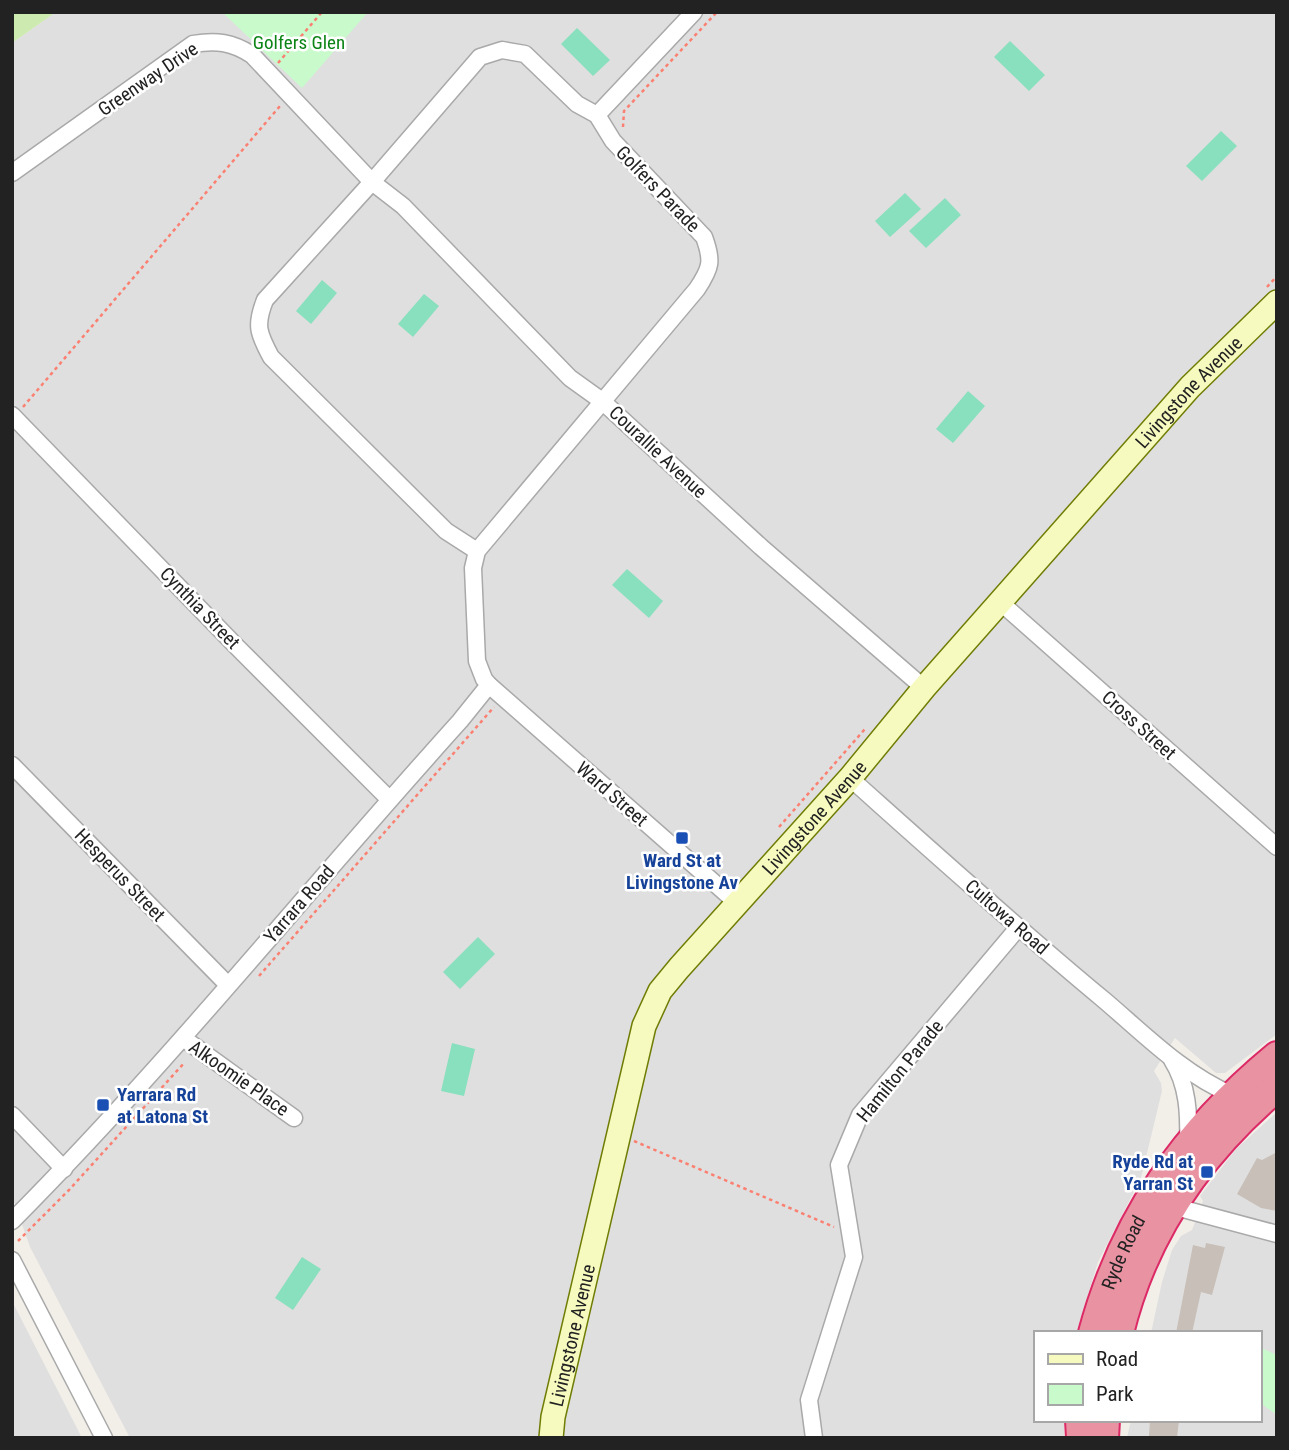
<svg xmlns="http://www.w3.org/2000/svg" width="1289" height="1450" viewBox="0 0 1289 1450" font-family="'Roboto Condensed',sans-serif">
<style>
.residential{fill:#e0dfdf}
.grass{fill:#cdebb0}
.park{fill:#c8facc}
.pitch{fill:#88e0be}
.building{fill:#c7bfb8}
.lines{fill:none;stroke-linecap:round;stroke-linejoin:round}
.street-casing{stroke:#a9a9a9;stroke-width:19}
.secondary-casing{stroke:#707d05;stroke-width:26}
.highway-casing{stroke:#dc2a67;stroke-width:32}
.path{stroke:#fa8072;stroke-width:2.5;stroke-dasharray:3.5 3.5;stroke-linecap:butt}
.street{stroke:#fff;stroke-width:16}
.secondary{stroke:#f7fabf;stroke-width:23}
.highway{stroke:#e892a2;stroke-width:28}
.transit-dot{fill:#1a4fb4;stroke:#fff;stroke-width:2.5}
.labels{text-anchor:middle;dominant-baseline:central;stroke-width:5;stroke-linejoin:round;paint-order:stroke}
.park-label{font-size:19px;fill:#0c8416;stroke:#fff}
.street-label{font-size:19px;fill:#222;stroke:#fff}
.transit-label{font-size:19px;font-weight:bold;fill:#164399;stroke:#fff}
</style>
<rect width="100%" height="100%" fill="#f2efe9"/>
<g class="residential">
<path d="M56 12H1277V1034L1225 1073H1216L1175 1038 1154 1071 1161 1083 1162 1091 1141 1178 1098 1262 1076 1333H1035V1420H1064V1438H130L30 1247 12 1196V43Z"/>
<path d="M1277 1112V1438H1127L1131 1420H1259V1333H1151L1162 1282 1172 1250 1181 1236 1192 1230 1203 1201 1200 1196 1236 1149Z"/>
<path d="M12 1301 82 1438H12Z"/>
</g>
<path class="grass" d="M12 12H56L12 43Z"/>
<g class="park">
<path d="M222 12H368L302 88Z"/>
<path d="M1259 1347 1277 1355V1415L1259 1402Z"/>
</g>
<g class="pitch">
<path d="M577 28 610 60 593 76 561 44Z"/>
<path d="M1010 41 1045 75 1029 91 994 57Z"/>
<path d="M1221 131 1237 146 1202 181 1186 166Z"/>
<path d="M905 193 921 209 890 237 875 221Z"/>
<path d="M945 198 961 215 926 248 909 231Z"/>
<path d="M322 280 337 293 311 324 296 311Z"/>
<path d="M424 294 439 306 413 337 398 324Z"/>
<path d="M968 391 985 406 953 443 936 429Z"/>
<path d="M627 569 663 601 649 618 612 585Z"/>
<path d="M478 937 495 954 460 989 443 972Z"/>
<path d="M452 1043 475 1049 464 1096 441 1091Z"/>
<path d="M302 1257 321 1269 293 1310 275 1298Z"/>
</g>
<g class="building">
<path d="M1277 1152V1211L1261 1208 1237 1194 1257 1158 1262 1160Z"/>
<path d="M1206 1243 1225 1247 1212 1295 1201 1292 1192 1333H1176L1193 1245 1205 1248Z"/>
<path d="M1150 1420H1179L1177 1438 1149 1436Z"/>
</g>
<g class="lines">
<g class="street-casing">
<g id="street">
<path d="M597 115 694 12"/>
<path d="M12 173 193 44C216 40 232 42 252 55L372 182 403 206 570 378 602 401 761 547 924 688"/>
<path d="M12 415 237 647 389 799"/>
<path d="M477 551 446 531 271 357C258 333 255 325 265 300L372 182 480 57 502 50 525 54 577 104 597 115 613 141 704 237C713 261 711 268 697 289L477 551 473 568 477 661 484 679 489 685 736 902"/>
<path d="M1000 602 1277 847"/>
<path d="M12 765 228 985"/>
<path d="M850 778C934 853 1017 928 1104 1000 1144 1034 1183 1074 1232 1095"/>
<path d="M183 1038 294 1118"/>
<path d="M1172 1060C1188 1085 1189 1114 1188 1142"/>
<path d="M12 1115 64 1169"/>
<path d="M1172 1206 1277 1234"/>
<path d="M12 1221C170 1062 310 887 460 721L489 685"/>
<path d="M12 1260 104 1438"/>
<path d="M814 1438 809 1400 854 1257 839 1165 860 1115 1018 928"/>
</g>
</g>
<g class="secondary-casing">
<g id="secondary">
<path id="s1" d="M551 1438 553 1417 644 1026 660 991 679 968 850 778 924 688 1190 387 1277 302"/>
</g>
</g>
<g class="highway-casing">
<g id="highway">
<path id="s2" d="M1093 1333C1124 1218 1186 1131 1277 1056"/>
<path d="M1119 1333C1143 1234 1200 1152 1277 1087"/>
<path d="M1080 1420 1081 1438"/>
<path d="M1104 1438 1105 1420"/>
</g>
</g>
<g class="path">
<path d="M278 63 322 12"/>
<path d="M623 127 624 111 717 12"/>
<path d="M1267 287 1277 276"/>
<path d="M23 407 280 106"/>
<path d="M779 827 865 729"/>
<path d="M259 976 494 707"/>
<path d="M634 1141 834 1227"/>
<path d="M18 1241 69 1190 185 1062"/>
</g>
<use href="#street" class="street"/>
<use href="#secondary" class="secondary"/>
<use href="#highway" class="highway"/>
</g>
<g class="transit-dot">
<rect x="675" y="831" width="14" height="14" rx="3.5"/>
<rect x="96" y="1098" width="14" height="14" rx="3.5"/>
<rect x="1200" y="1165" width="14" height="14" rx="3.5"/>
</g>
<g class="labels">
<g class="park-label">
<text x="299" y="42">Golfers Glen</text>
</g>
<g class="street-label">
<text transform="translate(148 79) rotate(-34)">Greenway Drive</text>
<text transform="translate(658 189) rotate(46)">Golfers Parade</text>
<text stroke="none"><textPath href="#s1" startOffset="1260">Livingstone Avenue</textPath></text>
<text transform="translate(658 452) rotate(43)">Courallie Avenue</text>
<text transform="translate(200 608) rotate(46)">Cynthia Street</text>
<text transform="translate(1139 725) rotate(42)">Cross Street</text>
<text transform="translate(612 794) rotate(41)">Ward Street</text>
<text stroke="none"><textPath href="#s1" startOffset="693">Livingstone Avenue</textPath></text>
<text transform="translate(120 875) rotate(46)">Hesperus Street</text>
<text transform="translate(299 904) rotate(-49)">Yarrara Road</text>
<text transform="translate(1007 917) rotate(41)">Cultowa Road</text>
<text transform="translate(900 1071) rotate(-51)">Hamilton Parade</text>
<text transform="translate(239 1078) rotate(35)">Alkoomie Place</text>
<text stroke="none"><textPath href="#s2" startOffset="86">Ryde Road</textPath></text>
<text stroke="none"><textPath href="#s1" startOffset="105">Livingstone Avenue</textPath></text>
</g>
<g class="transit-label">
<text x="682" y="860">Ward St at<tspan x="682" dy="22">Livingstone Av</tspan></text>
<text x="117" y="1094" text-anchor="start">Yarrara Rd<tspan x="117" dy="22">at Latona St</tspan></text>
<text x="1193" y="1161" text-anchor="end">Ryde Rd at<tspan x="1193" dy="22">Yarran St</tspan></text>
</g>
</g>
<rect width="1289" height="1450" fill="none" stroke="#222222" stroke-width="28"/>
<rect x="1034" y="1331" width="228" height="91" fill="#ffffff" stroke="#a7a7a7" stroke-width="2"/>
<rect x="1048" y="1354" width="35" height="10" fill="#f7fabf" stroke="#a7a7a7" stroke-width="2"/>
<text x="1096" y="1366" font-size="21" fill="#222222">Road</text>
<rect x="1048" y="1384" width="35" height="21" fill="#c8facc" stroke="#a7a7a7" stroke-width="2"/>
<text x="1096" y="1401" font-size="21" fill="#222222">Park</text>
</svg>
